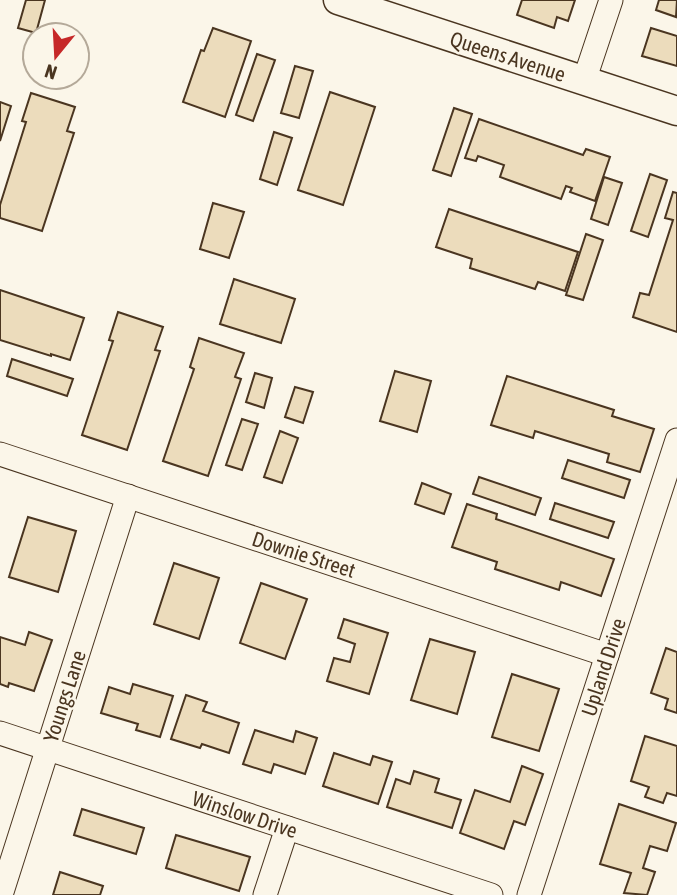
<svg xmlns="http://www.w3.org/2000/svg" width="677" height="895" viewBox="0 0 677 895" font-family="'Asap Condensed',sans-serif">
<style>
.building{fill:#ecdcbc;stroke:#4a3520;stroke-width:2}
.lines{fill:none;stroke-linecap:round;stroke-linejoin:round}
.minor-casing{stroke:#4a3520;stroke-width:25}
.major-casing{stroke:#4a3520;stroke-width:31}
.minor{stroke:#fbf6e9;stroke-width:23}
.major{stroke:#fbf6e9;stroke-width:28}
.labels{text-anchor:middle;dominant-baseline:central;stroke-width:5;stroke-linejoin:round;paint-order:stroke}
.street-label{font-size:21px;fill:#4a3520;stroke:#fbf6e9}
</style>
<rect width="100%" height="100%" fill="#fbf6e9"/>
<g class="building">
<path d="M26 0H45L36 33 18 28Z"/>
<path d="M522 0H575L568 21 557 17 554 28 517 15Z"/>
<path d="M659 0H677L676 17 656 10Z"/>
<path d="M213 28 251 41 225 117 183 102 201 50 204 51Z"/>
<path d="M651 28 677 36V66L642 56Z"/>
<path d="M257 54 275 60 253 121 236 115Z"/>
<path d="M295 66 313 71 299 118 281 113Z"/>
<path d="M330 92 375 107 343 205 298 190Z"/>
<path d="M31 93 75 107 67 131 74 133 42 231 0 218V205L26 122 22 121Z"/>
<path d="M0 102 11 106 0 141Z"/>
<path d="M454 108 472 114 451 176 433 170Z"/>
<path d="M479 119 583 155 586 149 610 157 595 201 570 192 572 188 566 186 561 199 500 177 504 165 478 156 476 161 465 158Z"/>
<path d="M274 132 292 138 277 185 260 179Z"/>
<path d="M650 174 667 180 648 237 631 231Z"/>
<path d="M604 177 622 183 608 225 591 219Z"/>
<path d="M673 192 677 193V332L633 317 640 293 649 295 673 220 665 218Z"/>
<path d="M213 203 244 212 229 258 200 249Z"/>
<path d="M449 209 578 252 565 291 538 282 535 289 470 268 472 259 436 247Z"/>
<path d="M586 234 603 240 583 300 566 295Z"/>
<path d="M234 279 295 299 281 343 220 324Z"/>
<path d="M0 290 84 318 70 360 51 354V356L0 340Z"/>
<path d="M118 312 163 327 155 350 160 351 127 450 82 435 113 341 109 340Z"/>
<path d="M199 338 244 353 235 377 241 379 208 476 163 461 194 369 190 367Z"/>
<path d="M12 359 73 379 67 396 7 376Z"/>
<path d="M395 371 431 381 417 432 380 421Z"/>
<path d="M255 373 272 378 264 408 246 402Z"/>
<path d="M507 376 614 410 612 416 654 429 640 472 607 462 609 454 535 431 533 438 491 425Z"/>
<path d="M295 387 313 392 303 423 285 417Z"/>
<path d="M242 419 258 424 242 470 226 465Z"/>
<path d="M280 431 298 438 282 483 264 477Z"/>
<path d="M568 460 630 480 624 498 562 478Z"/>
<path d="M479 477 541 498 535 515 473 494Z"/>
<path d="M422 483 451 494 444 514 415 504Z"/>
<path d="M555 503 614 522 608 538 550 519Z"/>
<path d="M467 504 497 514 496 519 614 559 601 596 561 582 559 590 495 569 497 562 452 547Z"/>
<path d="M28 517 76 531 58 592 9 577Z"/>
<path d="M174 563 219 578 199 639 154 624Z"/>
<path d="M261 583 307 599 285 659 240 643Z"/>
<path d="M344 619 388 633 369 694 327 681 334 658 350 662 355 644 338 638Z"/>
<path d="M29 632 52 640 34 691 9 683 8 687 0 684V637L25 645Z"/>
<path d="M430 639 475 652 457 714 411 700Z"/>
<path d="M666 648 677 652V713L665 709 668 699 651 693Z"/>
<path d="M512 674 559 689 539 751 492 737Z"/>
<path d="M133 684 173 696 160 737 136 730 138 724 101 713 109 687 130 694Z"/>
<path d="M186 695 207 702 203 711 239 723 229 753 202 744 200 748 171 739Z"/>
<path d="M255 730 293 742 296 731 317 738 305 774 274 764 271 773 243 764Z"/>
<path d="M645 736 677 746V796L667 793 663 803 645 797 649 787 631 781Z"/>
<path d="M334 753 370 765 373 756 392 762 378 804 323 786Z"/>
<path d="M522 766 543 774 525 825 514 821 504 849 460 833 475 790 510 802Z"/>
<path d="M414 771 439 779 435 792 461 800 452 828 387 807 396 779 410 784Z"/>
<path d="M619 804 676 823 667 851 650 846 643 868 655 872 647 895 624 893 631 873 600 864Z"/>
<path d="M82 809 144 828 136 854 74 835Z"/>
<path d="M176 835 250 857 239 891 166 868Z"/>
<path d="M60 872 103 886 100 895H53Z"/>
</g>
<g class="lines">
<g class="minor-casing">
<g id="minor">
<path d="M584 81 611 0"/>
<path d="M0 454 607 655"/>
<path d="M0 733 491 895"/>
<path d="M1 895 128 496"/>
<path d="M265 895 287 828"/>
<path d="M529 895 677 440"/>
</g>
</g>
<g class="major-casing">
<path id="major" d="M338 0 677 111"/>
</g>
<use href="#minor" class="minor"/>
<use href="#major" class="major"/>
</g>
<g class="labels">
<g class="street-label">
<text transform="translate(508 56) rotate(18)">Queens Avenue</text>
<text transform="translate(304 554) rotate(18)">Downie Street</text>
<text transform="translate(603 667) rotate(-72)">Upland Drive</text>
<text transform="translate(64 696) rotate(-72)">Youngs Lane</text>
<text transform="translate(245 814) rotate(18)">Winslow Drive</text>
</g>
</g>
<g transform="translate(56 56) rotate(198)"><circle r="33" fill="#fbf6e9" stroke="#b4a999" stroke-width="2"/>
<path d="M0-5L12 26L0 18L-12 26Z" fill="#c62828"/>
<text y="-10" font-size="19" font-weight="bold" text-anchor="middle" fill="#4a3520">N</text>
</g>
</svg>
